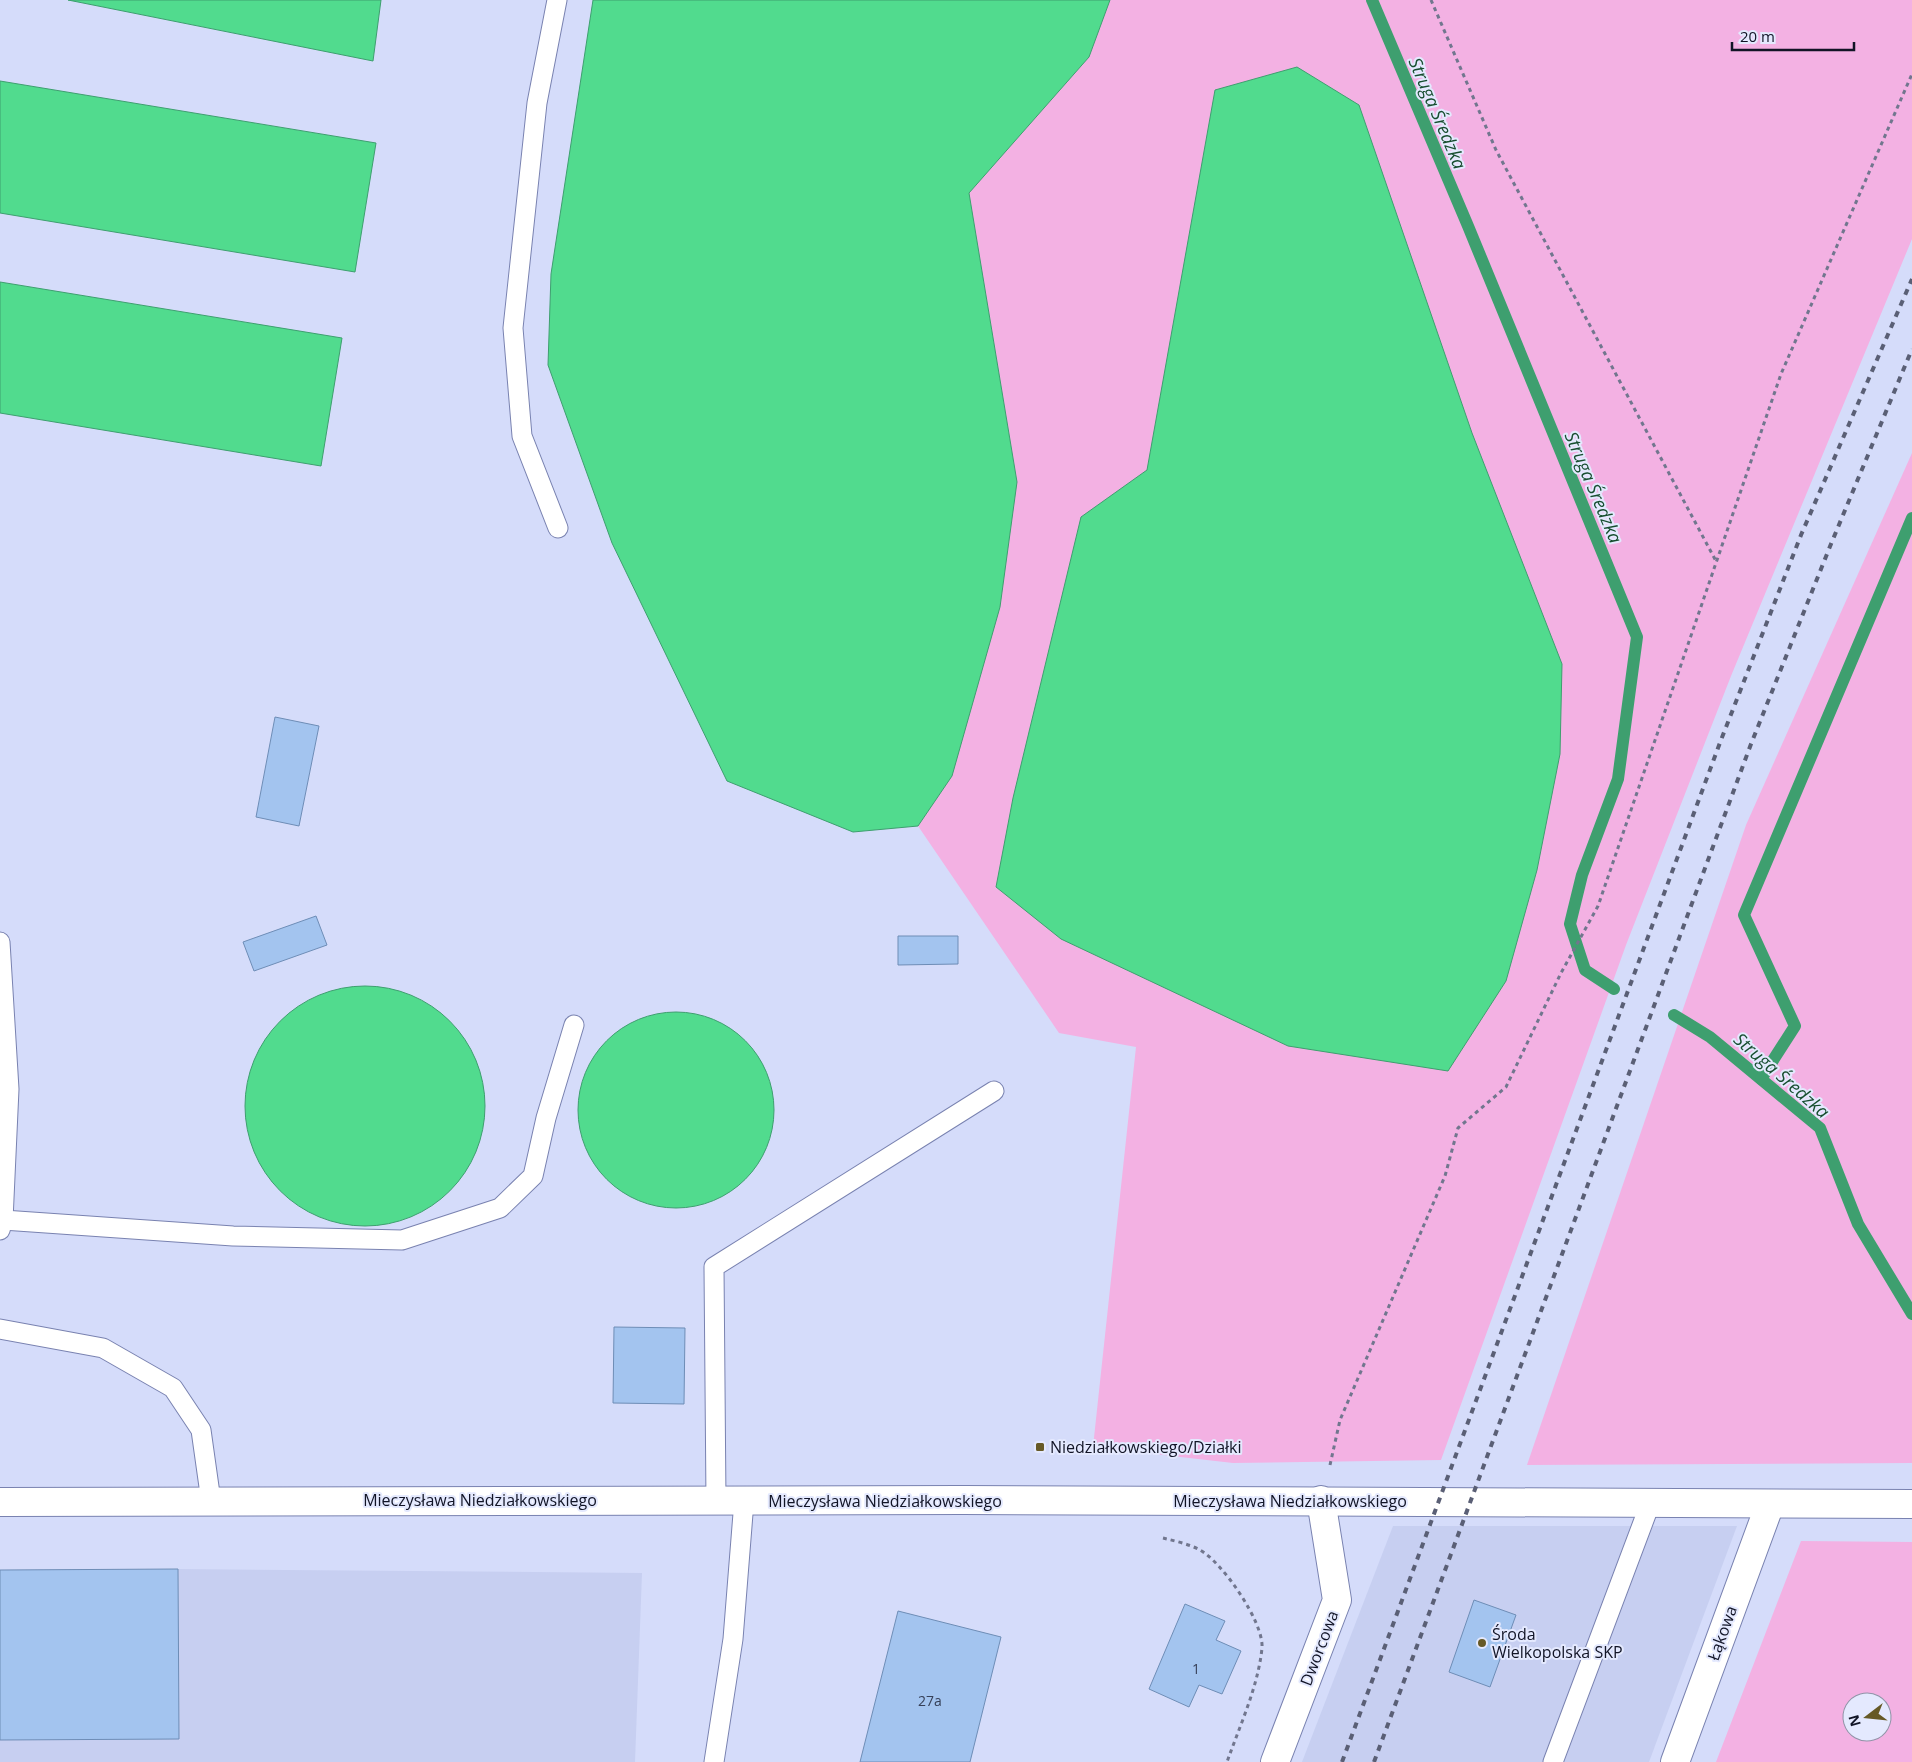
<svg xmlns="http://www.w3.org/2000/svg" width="1912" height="1762" viewBox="0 0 1912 1762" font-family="'Open Sans',sans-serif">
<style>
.built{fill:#c7cff1}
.green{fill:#f3b1e3;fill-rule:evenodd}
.water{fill:#51db8e;stroke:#3e9f6f}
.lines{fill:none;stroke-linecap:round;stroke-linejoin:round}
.stream{stroke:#3e9f6f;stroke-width:12}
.building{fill:#a3c4ef;stroke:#6e8db6}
.service-casing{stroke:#7982b0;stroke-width:21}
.minor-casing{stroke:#7982b0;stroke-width:30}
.tertiary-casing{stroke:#7982b0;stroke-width:30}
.path{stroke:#71768e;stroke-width:3;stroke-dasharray:4 4;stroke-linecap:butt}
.service{stroke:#fff;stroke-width:19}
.minor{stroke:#fff;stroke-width:28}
.tertiary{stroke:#fff;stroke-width:28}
.rail{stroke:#5a5f75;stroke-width:4;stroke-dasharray:6 6;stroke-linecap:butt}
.poi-dot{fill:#665926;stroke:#e4e9fe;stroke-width:2}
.labels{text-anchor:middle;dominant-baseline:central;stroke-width:4;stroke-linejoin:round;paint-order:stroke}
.number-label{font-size:14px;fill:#364058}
.poi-label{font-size:16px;fill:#111426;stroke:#e4e9fe;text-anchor:start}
.street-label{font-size:16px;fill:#111426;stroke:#e4e9fe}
.water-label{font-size:18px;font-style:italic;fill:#174e30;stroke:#e4e9fe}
</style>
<rect width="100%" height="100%" fill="#d5dcfa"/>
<g class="built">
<path d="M1393 1526H1737L1649 1762H1302Z"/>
<path d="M178 1569 642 1573 635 1762H0V1570Z"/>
</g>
<g class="green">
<path d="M1110 0H1912V239L1731 676 1626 945 1441 1460 1233 1463 1093 1447 1136 1047 1059 1033 918 826 952 776 1017 482 969 193 1089 57Z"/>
<path d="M1912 453V1463L1527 1465 1746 825Z"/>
<path d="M1801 1541 1912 1542V1762H1716ZM1852 1702H1882V1732H1852Z"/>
</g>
<g class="water">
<path d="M68 0H381L373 61Z"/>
<path d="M593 0H1110L1089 57 969 193 1017 482 1000 607 952 776 918 826 853 832 727 781 612 543 548 365 551 274Z"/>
<path d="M1297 67 1359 105 1472 433 1562 664 1560 754 1537 870 1506 981 1448 1071 1288 1046 1061 939 996 887 1013 798 1081 517 1147 470 1215 90Z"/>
<path d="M0 81 376 143 355 272 0 213Z"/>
<path d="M0 282 342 338 321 466 0 413Z"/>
<circle cx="365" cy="1106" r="120"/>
<circle cx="676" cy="1110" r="98"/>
</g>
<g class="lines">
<g class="stream">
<path d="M1372 0 1468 226 1637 637 1618 779 1582 875 1570 924 1585 970 1614 989"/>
<path d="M1674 1015 1710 1037 1820 1128 1858 1224 1912 1314"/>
<path d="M1761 1079 1795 1026 1744 915 1912 518"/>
</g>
</g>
<g class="building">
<path d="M275 717 319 726 299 826 256 817Z"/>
<path d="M316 916 327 945 254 971 243 942Z"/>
<path d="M898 936H958V964L898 965Z"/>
<path d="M614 1327 685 1328 684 1404 613 1403Z"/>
<path d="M178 1569 179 1739 0 1740V1570Z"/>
<path d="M1474 1600 1516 1615 1490 1687 1449 1672Z"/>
<path d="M1185 1604 1225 1621 1216 1640 1241 1651 1222 1694 1199 1685 1189 1707 1149 1689Z"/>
<path d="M898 1611 1001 1637 970 1762H860Z"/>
</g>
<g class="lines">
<g class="service-casing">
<g id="service">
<path d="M557 0 537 103 513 328 522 436 558 528"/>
<path d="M0 942 9 1089 3 1220 0 1230"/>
<path d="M3 1220 233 1236 402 1240 500 1208 533 1176 546 1118 574 1025"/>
<path d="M0 1329 103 1348 173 1388 201 1430 211 1501"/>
<path d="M716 1501 714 1267 994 1091"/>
<path d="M714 1762 733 1639 744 1501"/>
<path d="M1553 1762 1650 1504"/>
</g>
</g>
<g class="minor-casing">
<g id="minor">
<path d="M1275 1762 1337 1600 1321 1500"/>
<path d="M1675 1762 1770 1504"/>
</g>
</g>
<g class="tertiary-casing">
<path id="tertiary" d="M0 1502C637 1498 1275 1500 1912 1504"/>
</g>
<g class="path">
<path d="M1431 0 1496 150 1717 563"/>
<path d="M1330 1465 1340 1420 1445 1176 1458 1128 1506 1087 1561 973 1598 906 1781 374 1912 74"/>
<path d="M1163 1538C1175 1541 1189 1544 1200 1550 1222 1562 1264 1622 1262 1648 1258 1687 1240 1725 1227 1762"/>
</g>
<use href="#service" class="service"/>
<use href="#minor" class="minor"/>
<use href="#tertiary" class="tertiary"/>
<g class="rail">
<path d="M1342 1762 1721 740 1801 535 1912 279"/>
<path d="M1374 1762 1751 744 1831 544 1912 349"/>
</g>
</g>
<g class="poi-dot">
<rect x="1035" y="1442" width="10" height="10" rx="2.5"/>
<circle cx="1482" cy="1643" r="5"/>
</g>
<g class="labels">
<g class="number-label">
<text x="1196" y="1668">1</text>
<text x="930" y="1700">27a</text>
</g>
<g class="poi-label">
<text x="1050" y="1447">Niedziałkowskiego/Działki</text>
<text x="1492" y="1634">Środa<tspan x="1492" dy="18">Wielkopolska SKP</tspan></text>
</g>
<g class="street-label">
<text x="480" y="1500">Mieczysława Niedziałkowskiego</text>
<text x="885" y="1501">Mieczysława Niedziałkowskiego</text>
<text x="1290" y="1501">Mieczysława Niedziałkowskiego</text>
<text transform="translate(1722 1633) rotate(-70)">Łąkowa</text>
<text transform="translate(1319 1648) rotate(-69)">Dworcowa</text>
</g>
<g class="water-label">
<text transform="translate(1438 113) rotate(67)">Struga Średzka</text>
<text transform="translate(1594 487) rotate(67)">Struga Średzka</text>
<text transform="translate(1782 1075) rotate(41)">Struga Średzka</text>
</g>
</g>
<g transform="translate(1867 1717) rotate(254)"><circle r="24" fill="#e4e9fe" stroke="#9094a8"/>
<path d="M0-4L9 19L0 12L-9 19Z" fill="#665926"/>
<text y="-8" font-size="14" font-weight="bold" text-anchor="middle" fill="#111426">N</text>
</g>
<path d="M1732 42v8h122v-8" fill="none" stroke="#111426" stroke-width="2.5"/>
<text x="1740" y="42" font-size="15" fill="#111426" stroke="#e4e9fe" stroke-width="4" paint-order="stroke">20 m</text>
</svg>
